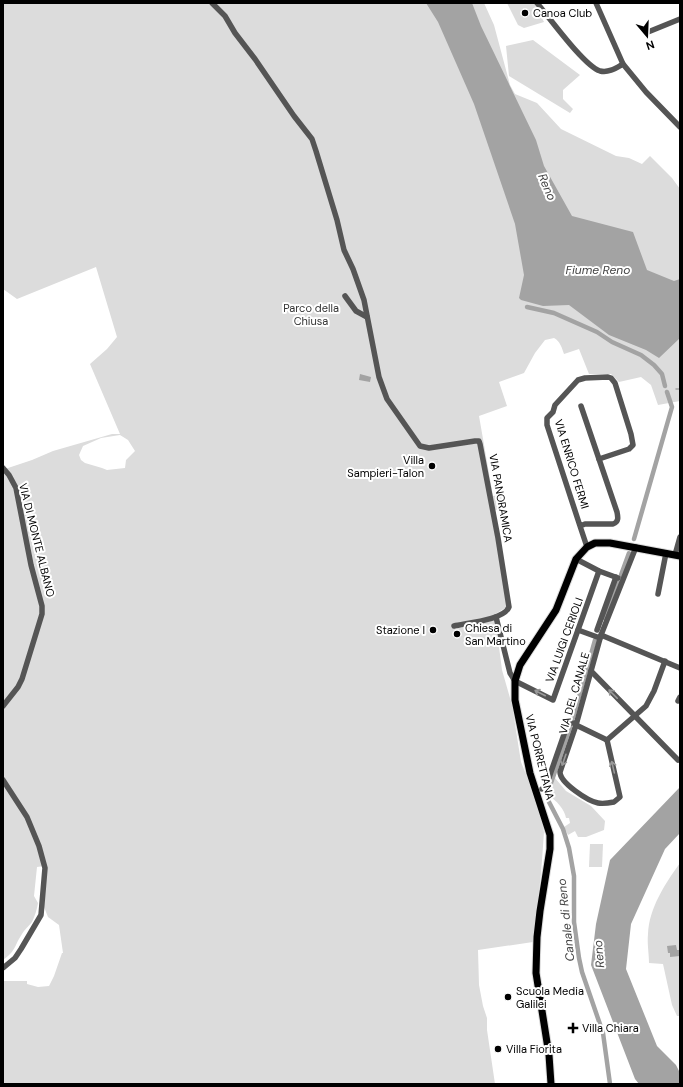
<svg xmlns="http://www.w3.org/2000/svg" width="683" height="1087" viewBox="0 0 683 1087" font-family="'DM Sans',sans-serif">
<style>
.green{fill:#dcdcdc;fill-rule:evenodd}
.water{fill:#a3a3a3}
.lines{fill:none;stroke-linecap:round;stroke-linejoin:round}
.stream{stroke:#a3a3a3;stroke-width:1.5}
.canal{stroke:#a3a3a3;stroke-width:4.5}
.major-casing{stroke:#dbdbdb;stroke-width:9}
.minor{stroke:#555;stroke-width:5.5}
.major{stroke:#000;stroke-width:7}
.oneway{stroke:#999}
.poi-dot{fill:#000;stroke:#fff;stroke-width:1.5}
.labels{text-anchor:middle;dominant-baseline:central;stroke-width:4;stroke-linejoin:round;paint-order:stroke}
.poi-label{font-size:11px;fill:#000;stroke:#fff;text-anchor:start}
.park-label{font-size:11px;fill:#333;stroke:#fff}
.street-label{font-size:11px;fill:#000;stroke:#fff}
.water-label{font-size:12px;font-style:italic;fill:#444;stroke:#fff}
</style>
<rect width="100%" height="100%" fill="#fff"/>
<g class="green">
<path d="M3 3H484L494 25 510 85 515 94 537 103 561 129 616 156 629 158 642 164 650 156 672 178 680 189V401L658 405 651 385 641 377 619 382 611 374H589L579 349 564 354C562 348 560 341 554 338L545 340 535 353 524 373 499 382 507 406 479 416 493 496 501 495 504 508 495 510 507 607 497 613 495 616 502 670 512 705 521 762 536 799 544 832 541 874 533 942 478 950 479 985 483 1006 487 1018V1030L495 1084H3V981H27V984L38 987 49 986 54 976 62 953H63L59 925 48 917 44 907V866L37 867 34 896 38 903C37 909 35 916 32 922 29 926 24 930 22 934 14 946 16 951 3 960V468L5 469 32 460 53 451 112 434H120L90 364 107 349 117 337 96 267 17 299 3 289ZM120 435 128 440 135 451 126 460 125 468 107 470 102 468 85 463 81 460 79 455 83 446 101 438Z"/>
<path d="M507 3H534L544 22 524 28 518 25Z"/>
<path d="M533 40 580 75 563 90V99L573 109 570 113 509 76 506 46Z"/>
<path d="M555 778 566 791 591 806 605 821 604 830 586 837H578L575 831 568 835 564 827 570 823 569 818H566C565 810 556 800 549 796Z"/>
<path d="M590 844H603L602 867H589Z"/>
<path d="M680 863V1016H677L672 1005 663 964 649 963C649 953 647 944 648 934 649 908 665 884 680 863Z"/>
</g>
<g class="water">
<path d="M426 3H472L481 26 536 140 544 166 572 216 633 232 647 270 674 281 680 279V338L659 358 646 350 609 335 569 305 543 306 521 300 519 298 524 275 515 224 474 104 438 22Z"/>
<path d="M360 374 371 377 370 382 359 380Z"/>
<path d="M680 787V833L665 849 631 924 626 969 657 1046 676 1065 680 1073V1084H639L635 1079 591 965 596 924 610 860Z"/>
<path d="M676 945 677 950H680V956L670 957V953H668L667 946Z"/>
</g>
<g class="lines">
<path class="stream" d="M676 389H680"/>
<g class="canal">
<path d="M527 307 554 313 597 332 612 342 641 355 654 365 662 374 665 386"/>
<path d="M634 539 672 407 667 392"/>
<path d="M621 575 629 553"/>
<path d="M604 618 618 582"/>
<path d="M573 718 595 640"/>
<path d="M548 792 570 727"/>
<path d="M549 802 563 829 569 848 574 876V922L579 958 582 972 603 1033 610 1084"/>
</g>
<g class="major-casing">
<path id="major" d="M551 1084 549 1055 536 973 537 937 540 911 550 849V835L530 773 515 700V681L520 665 556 610 576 559 587 547 595 543H610L680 556"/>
</g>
<g class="minor">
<path d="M212 3 225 16 235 33 255 59 294 116 312 139 316 151 337 220 344 250 353 269 364 300 379 377 387 399 420 446 429 448 475 441H479L480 444 498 538 509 607C504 620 467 623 454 626"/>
<path d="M537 3C549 17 584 66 600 71 609 73 616 68 623 64"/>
<path d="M596 3 623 64 646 92 680 127"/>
<path d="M648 32 680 19"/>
<path d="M345 296 356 311 367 317"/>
<path d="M581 406 599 459"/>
<path d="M3 468 9 475 16 488 31 565 42 606V614L22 679 18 687 3 706"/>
<path d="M580 526 547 425V418L553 412 555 405 578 380 585 378 608 377 611 378 615 383 631 434 633 445 629 449 599 459 617 512C618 517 619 522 613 524H585L580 526 587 547"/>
<path d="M675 555 680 537"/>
<path d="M576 559 599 571 618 578"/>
<path d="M658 594 666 553"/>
<path d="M496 617 510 673 515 681 553 700 599 571"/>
<path d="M578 630 600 638"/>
<path d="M597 630 616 577"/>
<path d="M601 635 680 668"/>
<path d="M591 671 678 760"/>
<path d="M678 701 680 697"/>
<path d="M576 725 607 740"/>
<path d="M607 740 620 797 614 802C609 803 603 804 598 803 588 801 560 783 560 772L576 725 601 635 636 547"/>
<path d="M607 740 646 706 654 691 665 661"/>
<path d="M3 780 27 817 39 846 45 868 41 915 21 949 15 958 3 968"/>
<path d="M542 789H545L568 723H576"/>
</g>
<use href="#major" class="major"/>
</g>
<defs><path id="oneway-shaft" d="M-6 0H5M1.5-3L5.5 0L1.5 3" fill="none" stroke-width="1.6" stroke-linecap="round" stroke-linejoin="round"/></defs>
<g class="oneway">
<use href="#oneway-shaft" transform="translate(540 693) rotate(-153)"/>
<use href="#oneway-shaft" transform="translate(613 694) rotate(-135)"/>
<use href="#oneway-shaft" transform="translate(564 760) rotate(109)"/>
<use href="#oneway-shaft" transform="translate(613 767) rotate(-103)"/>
</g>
<g class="poi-dot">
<circle cx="525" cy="13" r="4"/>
<circle cx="432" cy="466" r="4"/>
<circle cx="433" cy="630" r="4"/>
<circle cx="457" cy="634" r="4"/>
<circle cx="508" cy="997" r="4"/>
<path d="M571 1022h4v4h4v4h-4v4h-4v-4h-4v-4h4z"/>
<circle cx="498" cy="1049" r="4"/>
</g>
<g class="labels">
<g class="poi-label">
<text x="533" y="13">Canoa Club</text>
<text x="424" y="460" text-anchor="end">Villa<tspan x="424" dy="13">Sampieri-Talon</tspan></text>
<text x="465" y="628">Chiesa di<tspan x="465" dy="13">San Martino</tspan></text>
<text x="425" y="630" text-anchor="end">Stazione I</text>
<text x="516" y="991">Scuola Media<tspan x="516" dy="13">Galilei</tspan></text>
<text x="582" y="1028">Villa Chiara</text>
<text x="506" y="1049">Villa Fiorita</text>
</g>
<g class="park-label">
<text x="311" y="308">Parco della<tspan x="311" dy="13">Chiusa</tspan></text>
</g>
<g class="street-label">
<text transform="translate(572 464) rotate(73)">VIA ENRICO FERMI</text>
<text transform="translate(501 498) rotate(80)">VIA PANORAMICA</text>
<text transform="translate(37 540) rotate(76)">VIA DI MONTE ALBANO</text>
<text transform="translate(564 640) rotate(-70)">VIA LUIGI CERIOLI</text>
<text transform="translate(574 693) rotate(-74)">VIA DEL CANALE</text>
<text transform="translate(540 757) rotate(76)">VIA PORRETTANA</text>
</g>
<g class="water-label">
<text transform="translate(547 187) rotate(67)">Reno</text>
<text x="598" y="270">Fiume Reno</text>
<text transform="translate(566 920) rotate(-96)">Canale di Reno</text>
<text transform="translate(599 954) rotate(-95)">Reno</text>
</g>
</g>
<rect width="683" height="1087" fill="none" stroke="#000000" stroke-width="8"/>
<g transform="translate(647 36) rotate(161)" stroke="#ffffff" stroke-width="3" paint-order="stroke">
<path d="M0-3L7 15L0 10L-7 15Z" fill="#000000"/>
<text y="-6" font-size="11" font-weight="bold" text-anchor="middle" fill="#000000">N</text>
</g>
</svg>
